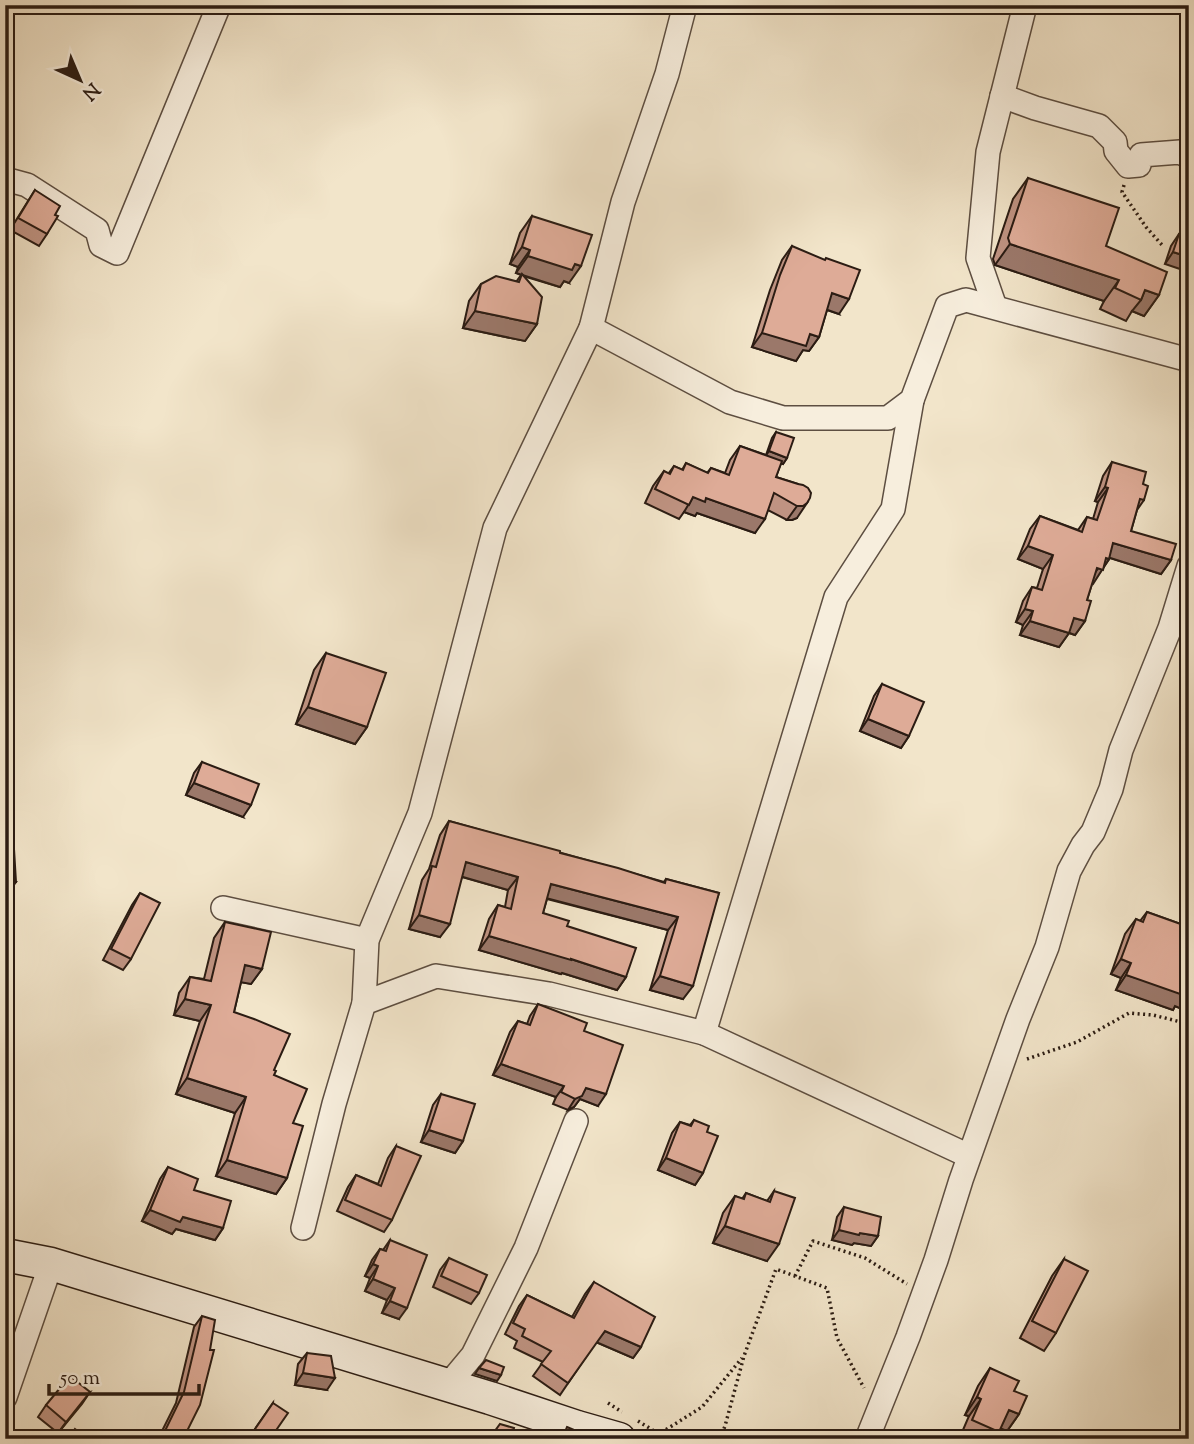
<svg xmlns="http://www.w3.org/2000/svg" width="1194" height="1444" viewBox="0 0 1194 1444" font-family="'Sorts Mill Goudy',serif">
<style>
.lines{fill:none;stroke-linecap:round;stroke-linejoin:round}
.street-casing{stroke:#5d4e41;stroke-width:26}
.secondary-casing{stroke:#2b1c13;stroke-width:35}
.path{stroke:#2b1c13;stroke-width:3.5;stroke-dasharray:2 3.5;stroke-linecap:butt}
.street{stroke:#f7eedd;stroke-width:23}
.secondary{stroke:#f7eedd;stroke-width:32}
.wall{fill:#bf9382;stroke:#2b1c13;stroke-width:2}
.shaded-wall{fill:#9b786a;stroke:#2b1c13;stroke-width:2}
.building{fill:#deab97;stroke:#2b1c13;stroke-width:2}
</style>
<rect width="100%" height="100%" fill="#f2e5ca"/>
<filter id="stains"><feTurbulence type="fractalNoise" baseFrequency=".00286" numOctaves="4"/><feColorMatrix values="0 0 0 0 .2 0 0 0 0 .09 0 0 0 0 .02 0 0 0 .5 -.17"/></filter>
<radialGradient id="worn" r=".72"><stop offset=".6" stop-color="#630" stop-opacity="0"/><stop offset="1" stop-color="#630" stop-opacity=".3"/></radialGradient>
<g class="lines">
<g class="street-casing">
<g id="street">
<path d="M685 5 667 74 623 202 591 328 730 402 783 418H888L912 400 947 306 966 300 1189 360"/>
<path d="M1002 96 1035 108 1099 126 1115 142 1116 151 1128 166 1139 165 1141 155 1180 152 1189 157"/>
<path d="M5 179 27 185 97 230 101 245 117 253 219 5"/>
<path d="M995 307 978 258 988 152 1025 5"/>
<path d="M912 400 893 509 836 597 704 1033 969 1156"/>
<path d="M223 908 367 940"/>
<path d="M364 1003 367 940 420 813 495 528 591 328"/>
<path d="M303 1228 334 1104 364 1003 436 976 549 994 704 1033"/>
<path d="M448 1385 473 1355 526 1248 576 1121"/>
<path d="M5 1397 51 1264"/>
<path d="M867 1439 908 1337 936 1260 961 1180 1018 1019 1047 947 1069 871 1083 845 1093 832 1111 789 1121 750 1170 628 1189 566"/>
</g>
</g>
<g class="secondary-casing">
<path id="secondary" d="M5 1255 51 1264 490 1398 577 1427 619 1439"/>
</g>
<g class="path">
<path d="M1124 185 1122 192 1146 227 1162 245"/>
<path d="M1027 1059 1077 1042 1129 1013 1153 1015 1189 1024"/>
<path d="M795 1276 813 1241 865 1258 907 1284"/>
<path d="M608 1403 622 1412"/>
<path d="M638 1421 659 1434 702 1407 742 1358"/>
<path d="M720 1439 725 1426 744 1356 776 1269 827 1288 837 1338 864 1388"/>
</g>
<use href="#street" class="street"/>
<use href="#secondary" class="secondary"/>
</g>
<g class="wall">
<path d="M1028 178 1106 246 1159 295 1144 316 1132 311 1126 321 1100 309 1104 301 995 265 993 259 1013 199Z"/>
<path d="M35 190 55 215 47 234 39 246 10 230Z"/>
<path d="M532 216 569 283 564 281 560 287 523 276 537 324 525 341 463 328 469 301 481 284 516 282 521 275 516 273 518 267 510 264 520 233Z"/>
<path d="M1179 234 1189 238 1165 264 1171 246Z"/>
<path d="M792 246 839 314 827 310 819 337 809 351 803 350 796 361 752 347 770 290 782 260Z"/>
<path d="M776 432 787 458 783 464 781 463 776 477 798 484 797 518 792 520H787L768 510 755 533 697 513 695 516 684 512 679 519 645 503 653 486 664 471 668 474 674 466 682 470 686 463 707 473 711 468 725 473 730 460 740 446 766 455 772 438Z"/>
<path d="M1112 462 1143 484 1144 500 1137 510 1131 531 1171 560 1161 574 1110 558 1092 584 1087 600 1085 621 1075 635 1069 633 1059 647 1020 635 1023 625 1016 622 1023 601 1032 587 1037 588 1043 569 1018 559 1030 529 1040 516 1078 530 1087 517 1093 519 1098 502 1095 501 1103 476Z"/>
<path d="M326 653 367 727 355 744 296 724 314 670Z"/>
<path d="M882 684 909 736 901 748 860 731 874 696Z"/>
<path d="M202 762 243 817 186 795 194 773Z"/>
<path d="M449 821 664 882 666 879 719 893 683 999 650 990 668 930 547 899 543 913 567 926 626 977 617 990 562 973 561 974 479 950 489 919 498 905 505 907 508 890 462 877 440 937 409 929 422 880 429 869 440 835Z"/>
<path d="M140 893 131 959 123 970 103 960 132 905Z"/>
<path d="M1147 912 1189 927V1012L1175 1006 1173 1010 1116 990 1121 978 1111 974 1125 934 1136 919 1140 921Z"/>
<path d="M225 922 262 969 251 984 241 982 234 1012 274 1070V1075L293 1123 287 1178 276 1194 216 1176 235 1113 176 1094 200 1021 174 1015 179 993 190 977 204 979 214 938Z"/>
<path d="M538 1004 584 1031 598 1106 580 1099 574 1107 568 1110 553 1104 556 1097 493 1075 510 1032 518 1021 527 1024 530 1016Z"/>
<path d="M441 1094 463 1141 455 1153 421 1142 433 1105Z"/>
<path d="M694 1120 707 1132 703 1173 695 1185 658 1170 672 1133 680 1122 690 1125Z"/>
<path d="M396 1146 392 1220 384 1232 337 1211 348 1187 356 1175 378 1184 388 1158Z"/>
<path d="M168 1167 194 1190 223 1228 215 1240 176 1229 172 1234 142 1221 160 1179Z"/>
<path d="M774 1191 767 1261 713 1243 723 1213 735 1196 742 1199 746 1193 767 1201Z"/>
<path d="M844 1207 878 1236 871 1246 854 1243 852 1245 832 1240 837 1217Z"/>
<path d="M390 1240 399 1319 382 1313 387 1300 365 1291 370 1278 365 1276 372 1260 380 1249 383 1250Z"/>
<path d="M449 1258 479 1293 471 1304 433 1287 440 1270Z"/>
<path d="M1064 1259 1056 1333 1044 1351 1020 1338 1052 1276Z"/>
<path d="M594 1282 641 1347 633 1358 596 1342 560 1395 533 1376 543 1362 514 1348 517 1341 505 1334 519 1306 527 1295 572 1317 585 1294Z"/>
<path d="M202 1316 186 1433 196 1439H158L176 1403 194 1327Z"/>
<path d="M307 1353 327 1390 295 1385 298 1364Z"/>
<path d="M990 1368 1014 1391 1019 1414 1007 1431 1000 1429 994 1439H963L960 1437 969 1416 965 1415 978 1386Z"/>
<path d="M90 1392 58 1433 38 1417 46 1405Z"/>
<path d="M273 1403 270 1439H248Z"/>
</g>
<g class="shaded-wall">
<path d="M1010 244 1119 280 1104 301 995 265Z"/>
<path d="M522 247 530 250 518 267 510 264Z"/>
<path d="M1173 252 1189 257V272L1165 264Z"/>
<path d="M528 256 575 264 581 266 569 283 564 281 560 287 516 273Z"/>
<path d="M1145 290 1159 295 1144 316 1132 311 1141 300Z"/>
<path d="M832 293 849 299 839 314 822 308Z"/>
<path d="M475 311 537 324 525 341 463 328Z"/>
<path d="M762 333 810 334 819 337 809 351 803 350 796 361 752 347Z"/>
<path d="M769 451 787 458 783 464 765 457Z"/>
<path d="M1105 487 1108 488 1098 502 1095 501Z"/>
<path d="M693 497 706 498 765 519 755 533 697 513 695 516 684 512Z"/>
<path d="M807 503 797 518 792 520H787L797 506Z"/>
<path d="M1113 543 1171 560 1161 574 1104 556Z"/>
<path d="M1028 546 1053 555 1043 569 1018 559Z"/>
<path d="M1106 558 1109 559 1093 584 1088 582Z"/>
<path d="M1025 609 1033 611 1023 625 1016 622Z"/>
<path d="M1074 618 1085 621 1075 635 1064 631Z"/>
<path d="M1030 621 1069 633 1059 647 1020 635Z"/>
<path d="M308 707 367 727 355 744 296 724Z"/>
<path d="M868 719 909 736 901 748 860 731Z"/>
<path d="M194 783 251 805 243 817 186 795Z"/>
<path d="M466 862 518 877 508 890 456 875Z"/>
<path d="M5 882H16L8 893H5Z"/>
<path d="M551 884 678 917 668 930 542 897Z"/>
<path d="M419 915 450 924 440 937 409 929Z"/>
<path d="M489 936 571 959 626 977 617 990 562 973 561 974 479 950Z"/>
<path d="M1121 959 1131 963 1121 978 1111 974Z"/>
<path d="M245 965 262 969 251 984 234 981Z"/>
<path d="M1126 975 1189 993V1012L1175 1006 1173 1010 1116 990Z"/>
<path d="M660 976 693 986 683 999 650 990Z"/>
<path d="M185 999 211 1005 200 1021 174 1015Z"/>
<path d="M501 1064 564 1086 556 1097 493 1075Z"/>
<path d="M187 1078 246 1097 235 1113 176 1094Z"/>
<path d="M586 1088 606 1094 598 1106 580 1099 574 1107 568 1110 575 1099Z"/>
<path d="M429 1130 463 1141 455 1153 421 1142Z"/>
<path d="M666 1158 703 1173 695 1185 658 1170Z"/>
<path d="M227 1160 287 1178 276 1194 216 1176Z"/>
<path d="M150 1210 183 1217 223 1228 215 1240 176 1229 172 1234 142 1221Z"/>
<path d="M725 1226 779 1244 767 1261 713 1243Z"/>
<path d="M839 1230 860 1233 878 1236 871 1246 854 1243 852 1245 832 1240Z"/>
<path d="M373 1264 378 1266 370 1278 365 1276Z"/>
<path d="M373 1279 395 1288 387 1300 365 1291Z"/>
<path d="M390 1301 407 1308 399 1319 382 1313Z"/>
<path d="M605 1331 641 1347 633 1358 596 1342Z"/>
<path d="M479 1368 501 1375 497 1381 475 1374Z"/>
<path d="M303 1373 335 1378 327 1390 295 1385Z"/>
<path d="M90 1392 82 1404 58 1433 66 1422Z"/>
<path d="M977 1397 981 1399 969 1416 965 1415Z"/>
<path d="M1009 1410 1019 1414 1007 1431 997 1427Z"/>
</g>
<g class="building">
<path d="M1028 178 1119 208 1106 246 1167 272 1159 295 1145 290 1141 300 1115 288 1119 280 1010 244 1008 238Z"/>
<path d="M35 190 60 206 55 215 58 216 47 234 18 218Z"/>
<path d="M532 216 592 235 581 266 575 264 572 270 528 256 530 250 522 247Z"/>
<path d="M1179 234 1189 238V257L1173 252Z"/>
<path d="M792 246 825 260 826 258 860 270 849 299 832 293 819 337 810 334 806 346 762 333 780 275Z"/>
<path d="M522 274 542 297 537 324 475 311 481 284 496 276 519 282Z"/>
<path d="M776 432 794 438 787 458 769 451Z"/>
<path d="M740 446 782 461 776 477 798 484 803 485 808 488 811 493 810 498 807 503 803 506H797L774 493 765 519 706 498 705 502 693 497 689 505 655 489 664 471 670 474 674 466 683 470 686 463 708 473 711 468 729 475Z"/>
<path d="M1112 462 1146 472 1143 484 1148 486 1144 500 1140 499 1131 531 1176 544 1171 560 1113 543 1109 559 1106 558 1103 570 1097 568 1087 600 1091 601 1085 621 1074 618 1069 633 1030 621 1033 611 1025 609 1032 587 1042 590 1053 555 1028 546 1040 516 1082 532 1087 517 1097 520 1108 488 1105 487Z"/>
<path d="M326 653 386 673 367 727 308 707Z"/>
<path d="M882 684 924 702 909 736 868 719Z"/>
<path d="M202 762 259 784 251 805 194 783Z"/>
<path d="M449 821 560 851V853L618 868 665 883 666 879 719 893 693 986 660 976 678 917 551 884 543 913 569 921 567 926 636 948 626 977 571 959V960L489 936 498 905 511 909 518 877 466 862 450 924 419 915 432 866 436 867Z"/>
<path d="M5 849H14L16 882H5Z"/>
<path d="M140 893 160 903 131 959 111 949Z"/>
<path d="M1147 912 1189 927V993L1185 991 1183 995 1126 975 1131 963 1121 959 1136 919 1143 922Z"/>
<path d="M225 922 271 932 262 969 245 965 234 1012 254 1019 290 1034 274 1070 276 1071 274 1075 307 1089 293 1123 303 1126 287 1178 227 1160 246 1097 187 1078 211 1005 185 999 190 977 211 981Z"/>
<path d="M538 1004 587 1023 584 1031 623 1045 606 1094 586 1088 582 1096 575 1099 561 1092 564 1086 501 1064 518 1021 530 1025Z"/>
<path d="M441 1094 475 1104 463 1141 429 1130Z"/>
<path d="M694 1120 709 1126 707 1132 718 1136 703 1173 666 1158 680 1122 691 1126Z"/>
<path d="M396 1146 421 1156 392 1220 345 1200 356 1175 381 1186Z"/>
<path d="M168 1167 198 1179 194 1190 231 1201 223 1228 183 1217 180 1222 150 1210Z"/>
<path d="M774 1191 795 1198 779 1244 725 1226 735 1196 744 1199 746 1193 770 1202Z"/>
<path d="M844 1207 881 1217 878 1236 860 1233 859 1235 839 1230Z"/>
<path d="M390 1240 427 1255 407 1308 390 1301 395 1288 373 1279 378 1266 373 1264 380 1249 386 1251Z"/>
<path d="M449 1258 487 1275 479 1293 441 1276Z"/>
<path d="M1064 1259 1088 1271 1056 1333 1032 1321Z"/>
<path d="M594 1282 655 1317 641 1347 605 1331 568 1383 541 1364 551 1351 522 1336 525 1329 513 1323 527 1295 574 1318Z"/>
<path d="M202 1316 215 1320 210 1350H214L200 1405 186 1433 196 1439H161L184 1392Z"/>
<path d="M307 1353 331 1356 335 1378 303 1373Z"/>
<path d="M486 1360 504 1367 501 1375 479 1368Z"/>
<path d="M990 1368 1019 1381 1014 1391 1027 1396 1019 1414 1009 1410 999 1432 972 1420 981 1399 977 1397Z"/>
<path d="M70 1376 90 1392 66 1422 46 1405Z"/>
<path d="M273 1403 288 1413 270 1439H262L253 1432Z"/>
<path d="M500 1424 514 1428 511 1439H489Z"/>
<path d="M567 1427 595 1439H562Z"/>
<path d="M75 1429 89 1439H68Z"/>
</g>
<rect width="1194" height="1444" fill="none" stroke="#f2e5ca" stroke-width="28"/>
<rect x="7" y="7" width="1180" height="1430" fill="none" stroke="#2b1c13" stroke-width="3.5"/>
<rect x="14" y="14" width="1166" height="1416" fill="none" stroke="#2b1c13" stroke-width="2"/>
<g transform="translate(80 80) rotate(136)" stroke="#f7eedd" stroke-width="5" paint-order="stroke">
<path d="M0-5L12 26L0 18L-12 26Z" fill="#2b1c13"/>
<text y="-10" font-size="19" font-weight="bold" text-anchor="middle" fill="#2b1c13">N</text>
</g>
<path d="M49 1384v10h150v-10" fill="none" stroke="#2b1c13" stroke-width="3.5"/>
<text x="60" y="1384" font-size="21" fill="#2b1c13" stroke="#f7eedd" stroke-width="5" paint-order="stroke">50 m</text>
<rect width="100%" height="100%" filter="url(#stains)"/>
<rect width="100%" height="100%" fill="url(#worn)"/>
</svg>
